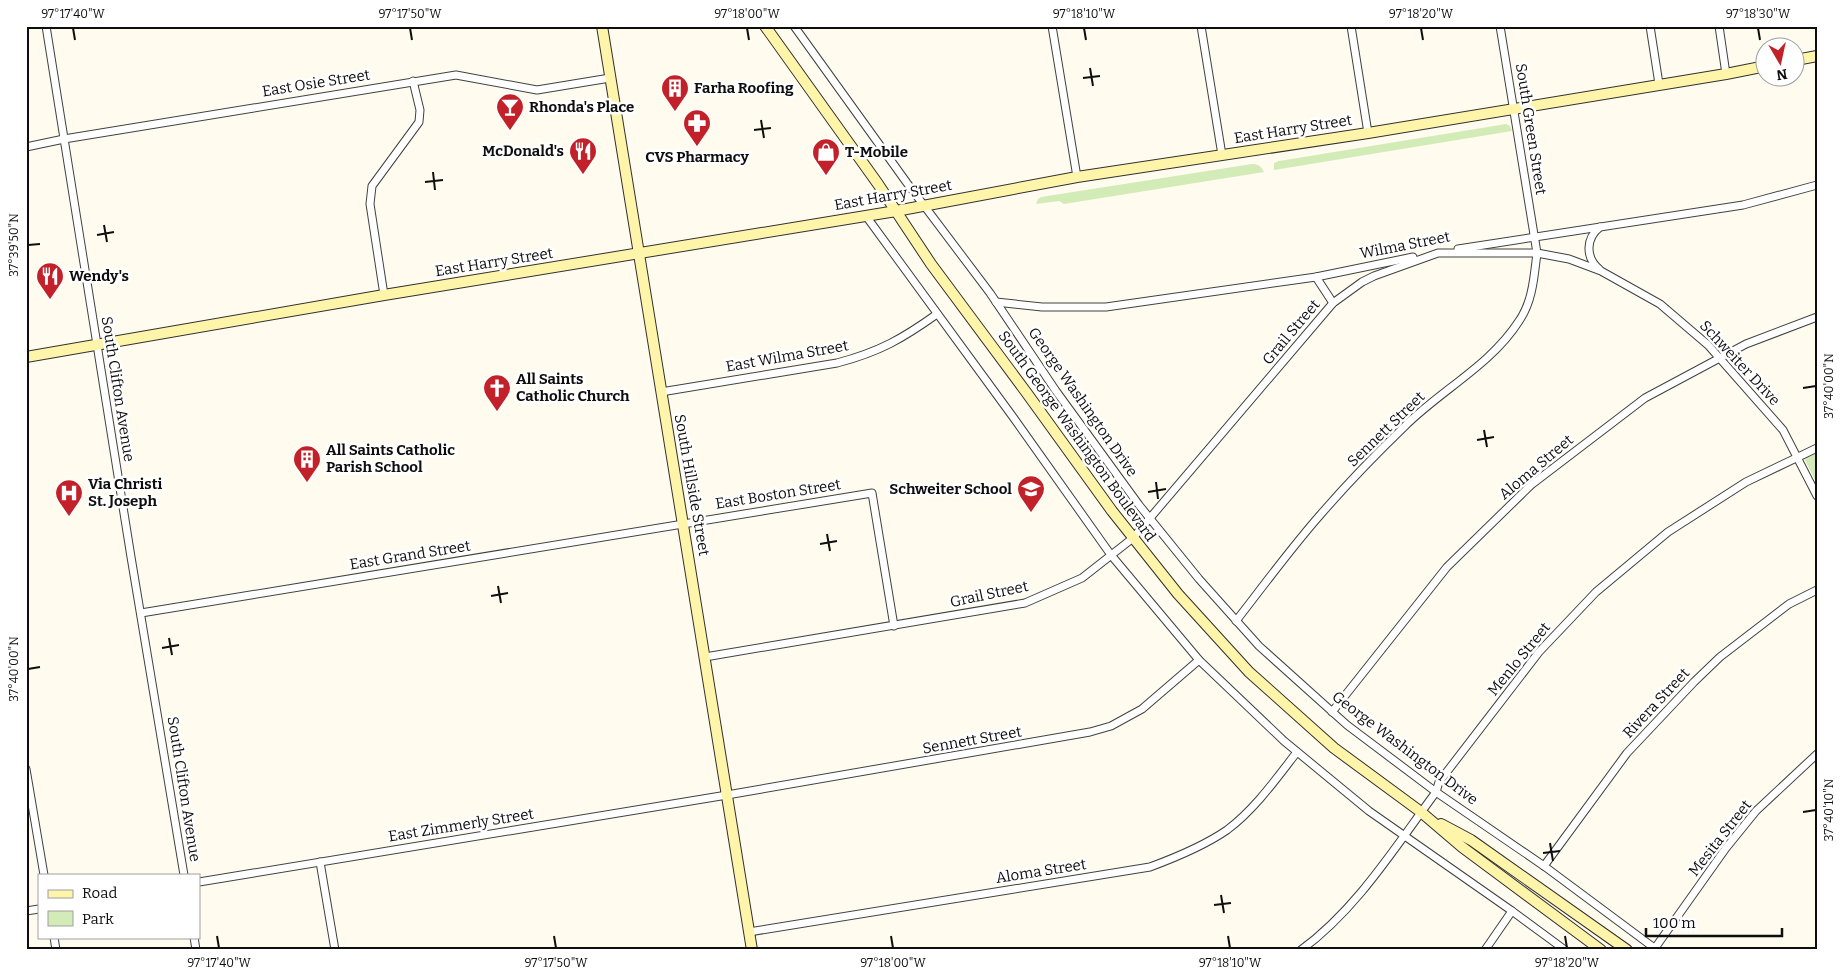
<svg xmlns="http://www.w3.org/2000/svg" width="1843" height="976" viewBox="0 0 1843 976" font-family="Bitter,serif">
<style>
.green{fill:#d2ebb7}
.lines{fill:none;stroke-linecap:round;stroke-linejoin:round}
.street-casing{stroke:#414141;stroke-width:9}
.secondary-casing{stroke:#303030;stroke-width:12}
.street{stroke:#fff;stroke-width:7}
.secondary{stroke:#fff5aa;stroke-width:10}
.ticks{fill:none;stroke:#0e0e0e;stroke-width:2}
.labels{text-anchor:middle;dominant-baseline:central;stroke-width:5;stroke-linejoin:round;paint-order:stroke}
.street-label{font-size:15px;fill:#0e0e0e;stroke:#fff}
.poi-label{font-size:15px;font-weight:bold;fill:#0e0e0e;stroke:#fff;text-anchor:start}
.neatline{fill:none;stroke:#0e0e0e;stroke-width:2}
.ticks-label{font-size:12px;text-anchor:middle;fill:#0e0e0e}
</style>
<rect width="100%" height="100%" fill="#fffcef"/>
<g class="green">
<path d="M1506 124 1510 126 1512 131 1274 170V163L1279 161Z"/>
<path d="M1252 164C1258 164 1261 166 1264 172L1064 204 1059 201 1036 204 1038 199 1041 197Z"/>
<path d="M1817 453V484L1804 458Z"/>
</g>
<g class="lines">
<g class="street-casing">
<g id="street">
<path d="M46 26 131 557 184 875"/>
<path d="M794 26 907 183 990 293 1056 391 1139 505 1199 579 1259 646 1347 725 1436 792 1544 866 1657 950"/>
<path d="M1052 26 1077 177"/>
<path d="M1201 26 1222 155"/>
<path d="M1351 26 1368 133"/>
<path d="M1650 26 1659 84"/>
<path d="M1719 26 1726 74"/>
<path d="M26 147 64 139 456 75 537 90 610 78"/>
<path d="M866 216 1013 417 1111 555 1199 660 1284 741 1369 811 1512 911 1565 950"/>
<path d="M1458 249 1743 205 1817 185"/>
<path d="M1599 269C1585 257 1586 238 1600 227"/>
<path d="M1316 277 1333 303"/>
<path d="M384 295 370 204 372 186 419 122 420 110 413 81"/>
<path d="M996 302 1042 307H1106L1316 277 1413 257"/>
<path d="M661 392 837 363C879 352 902 339 937 314"/>
<path d="M141 613 872 493 894 626"/>
<path d="M1236 621C1264 585 1291 548 1321 514 1347 484 1376 454 1405 426 1441 390 1491 365 1519 321 1533 301 1534 276 1537 253L1500 26"/>
<path d="M705 657 1025 603 1082 578 1133 538 1333 303 1362 282 1374 276 1438 253H1537L1569 259 1601 271 1660 304 1708 345 1783 430 1817 496"/>
<path d="M1332 712 1447 567 1531 485 1645 398 1746 344 1817 317"/>
<path d="M26 769 44 875"/>
<path d="M320 862 335 950"/>
<path d="M1544 866 1627 753 1694 682 1720 657 1789 604 1817 590"/>
<path d="M199 882 727 795 1090 732 1111 726 1142 709 1199 660"/>
<path d="M26 911 39 909"/>
<path d="M749 932 1150 867C1177 857 1204 846 1227 830 1255 809 1276 779 1297 752"/>
<path d="M54 937 56 950"/>
<path d="M194 937 196 950"/>
<path d="M1655 948 1726 848 1756 811 1817 754"/>
<path d="M1301 950C1357 909 1395 847 1436 792L1439 782 1539 652 1596 592 1668 532 1746 482 1817 448"/>
<path d="M1485 950 1512 911"/>
</g>
</g>
<g class="secondary-casing">
<g id="secondary">
<path d="M602 26 752 950"/>
<path d="M765 26 878 184 931 264 1026 392 1112 511 1178 594 1249 672 1334 748 1421 812 1462 847 1601 950"/>
<path d="M1796 60 1817 56"/>
<path d="M26 357 384 295 896 211 1077 177 1368 133 1726 74 1766 66"/>
<path d="M1441 824 1471 840 1627 950"/>
</g>
</g>
<use href="#street" class="street"/>
<use href="#secondary" class="secondary"/>
</g>
<path class="ticks" d="M73 28 75 40M410 28 412 40M747 28 749 40M1084 28 1086 40M1421 28 1423 40M1758 28 1760 40M1090 68 1093 86M1083 78 1100 76M761 120 764 138M754 130 771 128M433 172 435 190M425 182 443 180M104 225 107 242M97 235 114 232M28 245 40 244M1803 388 1816 386M1484 430 1487 447M1477 440 1494 437M1156 482 1158 499M1148 492 1166 489M827 534 830 551M820 544 837 541M498 586 501 603M491 596 508 593M169 638 172 655M162 648 179 645M28 669 40 667M1803 812 1816 810M1550 843 1553 861M1543 853 1560 851M1221 895 1224 913M1214 905 1231 903M217 936 219 948M554 936 556 948M891 936 893 948M1228 936 1230 948M1565 936 1567 948"/>
<defs>
<g id="building-pin" transform="scale(1.4375)"><path d="M0 17L-7.5 6A9.5 9.5 0 1 1 7.5 6Z" fill="#c3212a" stroke="#fff"/><path d="M-4-6H4V6H1V3H-1V6H-4ZM-2.5-4.3h1.7v1.8h-1.7ZM.8-4.3h1.7v1.8H.8ZM-2.5-1h1.7V.8h-1.7ZM.8-1h1.7V.8H.8Z" fill="#fff"/></g>
<g id="bar-pin" transform="scale(1.4375)"><path d="M0 17L-7.5 6A9.5 9.5 0 1 1 7.5 6Z" fill="#c3212a" stroke="#fff"/><path d="M-6-5H6L.8 .8V4.5H3.5V6h-7V4.5H-.8V.8Z" fill="#fff"/></g>
<g id="pharmacy-pin" transform="scale(1.4375)"><path d="M0 17L-7.5 6A9.5 9.5 0 1 1 7.5 6Z" fill="#c3212a" stroke="#fff"/><path d="M-2-6h4v4h4v4h-4v4h-4v-4h-4v-4h4Z" fill="#fff"/></g>
<g id="restaurant-pin" transform="scale(1.4375)"><path d="M0 17L-7.5 6A9.5 9.5 0 1 1 7.5 6Z" fill="#c3212a" stroke="#fff"/><path d="M-5-6h1v4h1v-4h1v4h1v-4h1v5L-1.5 .5V6h-2V.5L-5-1ZM5-6V6H3V1.5H1.5Q1.5-4 5-6Z" fill="#fff"/></g>
<g id="shop-pin" transform="scale(1.4375)"><path d="M0 17L-7.5 6A9.5 9.5 0 1 1 7.5 6Z" fill="#c3212a" stroke="#fff"/><path d="M-5-2.5h2.3a2.7 3.5 0 0 1 5.4 0H5L5.5 6h-11ZM-1.5-2.5h3a1.5 2.3 0 0 0-3 0Z" fill="#fff"/></g>
<g id="church-pin" transform="scale(1.4375)"><path d="M0 17L-7.5 6A9.5 9.5 0 1 1 7.5 6Z" fill="#c3212a" stroke="#fff"/><path d="M-1.2-6h2.4v3.5h3.3v2.4h-3.3V6h-2.4V-.1h-3.3v-2.4h3.3Z" fill="#fff"/></g>
<g id="school-pin" transform="scale(1.4375)"><path d="M0 17L-7.5 6A9.5 9.5 0 1 1 7.5 6Z" fill="#c3212a" stroke="#fff"/><path d="M0-5L7-2L0 1L-7-2ZM-4 1L0 2.5L4 1V4Q0 6-4 4Z" fill="#fff"/></g>
<g id="hospital-pin" transform="scale(1.4375)"><path d="M0 17L-7.5 6A9.5 9.5 0 1 1 7.5 6Z" fill="#c3212a" stroke="#fff"/><path d="M-5-5h3v3.5h4V-5h3V5h-3V1.5h-4V5h-3Z" fill="#fff"/></g>
</defs>
<g fill-rule="evenodd">
<use href="#building-pin" x="675" y="88"/>
<use href="#bar-pin" x="510" y="107"/>
<use href="#pharmacy-pin" x="697" y="123"/>
<use href="#restaurant-pin" x="583" y="151"/>
<use href="#shop-pin" x="826" y="152"/>
<use href="#restaurant-pin" x="50" y="276"/>
<use href="#church-pin" x="497" y="388"/>
<use href="#building-pin" x="307" y="459"/>
<use href="#school-pin" x="1031" y="489"/>
<use href="#hospital-pin" x="69" y="493"/>
</g>
<g class="labels">
<g class="street-label">
<text transform="translate(316 83) rotate(-9)">East Osie Street</text>
<text transform="translate(1293 129) rotate(-9)">East Harry Street</text>
<text transform="translate(1531 129) rotate(81)">South Green Street</text>
<text transform="translate(893 195) rotate(-10)">East Harry Street</text>
<text transform="translate(1405 245) rotate(-11)">Wilma Street</text>
<text transform="translate(494 262) rotate(-9)">East Harry Street</text>
<text transform="translate(1291 332) rotate(-50)">Grail Street</text>
<text transform="translate(787 356) rotate(-10)">East Wilma Street</text>
<text transform="translate(1740 363) rotate(47)">Schweiter Drive</text>
<text transform="translate(118 389) rotate(81)">South Clifton Avenue</text>
<text transform="translate(1083 402) rotate(55)">George Washington Drive</text>
<text transform="translate(1386 429) rotate(-44)">Sennett Street</text>
<text transform="translate(1077 436) rotate(54)">South George Washington Boulevard</text>
<text transform="translate(1536 467) rotate(-40)">Aloma Street</text>
<text transform="translate(692 485) rotate(80)">South Hillside Street</text>
<text transform="translate(778 494) rotate(-9)">East Boston Street</text>
<text transform="translate(410 555) rotate(-9)">East Grand Street</text>
<text transform="translate(989 594) rotate(-12)">Grail Street</text>
<text transform="translate(1519 659) rotate(-51)">Menlo Street</text>
<text transform="translate(1656 703) rotate(-47)">Rivera Street</text>
<text transform="translate(972 740) rotate(-10)">Sennett Street</text>
<text transform="translate(1405 748) rotate(37)">George Washington Drive</text>
<text transform="translate(184 789) rotate(81)">South Clifton Avenue</text>
<text transform="translate(461 825) rotate(-9)">East Zimmerly Street</text>
<text transform="translate(1720 838) rotate(-52)">Mesita Street</text>
<text transform="translate(1041 871) rotate(-9)">Aloma Street</text>
</g>
<g class="poi-label">
<text x="694" y="88">Farha Roofing</text>
<text x="529" y="107">Rhonda's Place</text>
<text x="564" y="151" text-anchor="end">McDonald's</text>
<text x="845" y="152">T-Mobile</text>
<text x="697" y="157" text-anchor="middle">CVS Pharmacy</text>
<text x="69" y="276">Wendy's</text>
<text x="516" y="379">All Saints<tspan x="516" dy="17">Catholic Church</tspan></text>
<text x="326" y="450">All Saints Catholic<tspan x="326" dy="17">Parish School</tspan></text>
<text x="88" y="484">Via Christi<tspan x="88" dy="17">St. Joseph</tspan></text>
<text x="1012" y="489" text-anchor="end">Schweiter School</text>
</g>
</g>
<rect width="1843" height="976" fill="none" stroke="#ffffff" stroke-width="55"/>
<rect x="38" y="874" width="162" height="65" fill="#ffffff" stroke="#9f9f9f"/>
<rect x="48" y="890" width="25" height="8" fill="#fff5aa" stroke="#9f9f9f"/>
<text x="82" y="898" font-size="15" fill="#0e0e0e">Road</text>
<rect x="48" y="911" width="25" height="15" fill="#d2ebb7" stroke="#9f9f9f"/>
<text x="82" y="924" font-size="15" fill="#0e0e0e">Park</text>
<g transform="translate(1780 62) rotate(171)"><circle r="24" fill="#ffffff" stroke="#9f9f9f"/>
<path d="M0-4L9 19L0 12L-9 19Z" fill="#c3212a"/>
<text y="-8" font-size="14" font-weight="bold" text-anchor="middle" fill="#0e0e0e">N</text>
</g>
<path d="M1646 928v8h136v-8" fill="none" stroke="#0e0e0e" stroke-width="2.5"/>
<text x="1653" y="928" font-size="15" fill="#0e0e0e" stroke="#ffffff" stroke-width="4" paint-order="stroke">100 m</text>
<rect x="28" y="28" width="1788" height="920" class="neatline"/>
<g class="ticks-label">
<text x="73" y="18">97°17'40"W</text>
<text x="410" y="18">97°17'50"W</text>
<text x="747" y="18">97°18'00"W</text>
<text x="1084" y="18">97°18'10"W</text>
<text x="1421" y="18">97°18'20"W</text>
<text x="1758" y="18">97°18'30"W</text>
<text transform="translate(14 245) rotate(-90)" y="4">37°39'50"N</text>
<text transform="translate(1829 386) rotate(-90)" y="4">37°40'00"N</text>
<text transform="translate(14 669) rotate(-90)" y="4">37°40'00"N</text>
<text transform="translate(1829 810) rotate(-90)" y="4">37°40'10"N</text>
<text x="219" y="967">97°17'40"W</text>
<text x="556" y="967">97°17'50"W</text>
<text x="893" y="967">97°18'00"W</text>
<text x="1230" y="967">97°18'10"W</text>
<text x="1567" y="967">97°18'20"W</text>
</g>
</svg>
